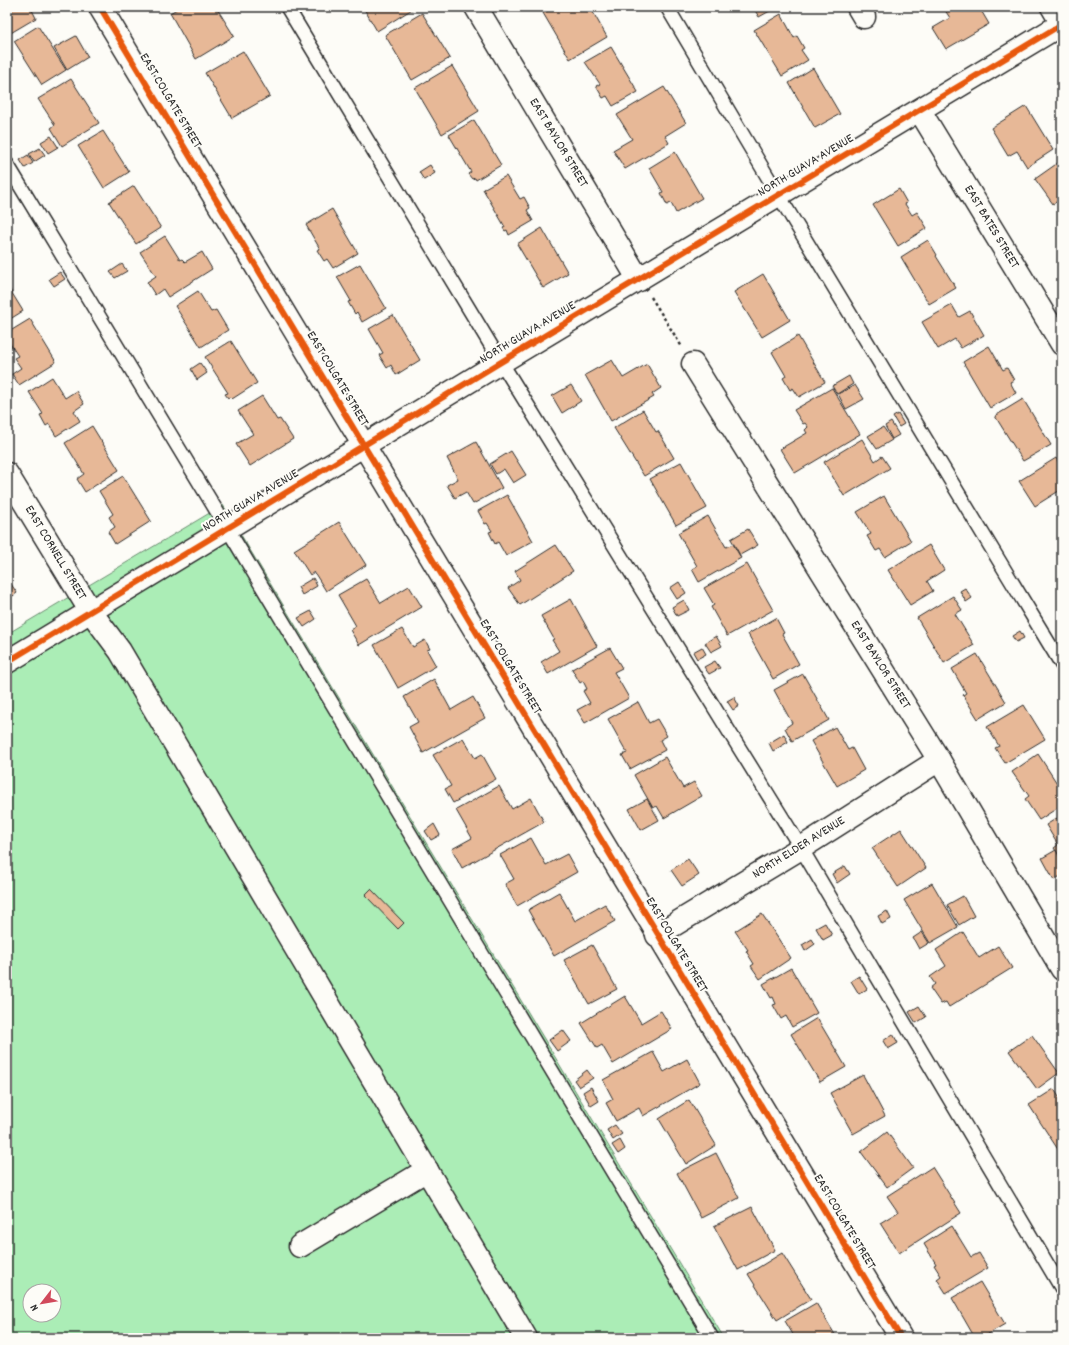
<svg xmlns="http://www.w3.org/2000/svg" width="1069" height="1345" viewBox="0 0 1069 1345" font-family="Dekko,sans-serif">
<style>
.green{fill:#abedb6;stroke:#6b8c70;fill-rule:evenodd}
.building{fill:#e7b897;stroke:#2b2b2b}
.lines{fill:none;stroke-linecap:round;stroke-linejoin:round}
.lane-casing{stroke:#2b2b2b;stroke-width:16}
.street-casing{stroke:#2b2b2b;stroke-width:25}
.secondary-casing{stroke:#2b2b2b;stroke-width:25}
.path{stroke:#2b2b2b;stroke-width:2.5;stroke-dasharray:3 3;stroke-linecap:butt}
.lane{stroke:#fdfcf7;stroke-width:13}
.street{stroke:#fdfcf7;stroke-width:22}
.secondary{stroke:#fdfcf7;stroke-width:22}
.cycleway-casing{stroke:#fdfcf7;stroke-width:8}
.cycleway{stroke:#e8590c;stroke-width:6}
.labels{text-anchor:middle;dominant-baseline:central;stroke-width:4;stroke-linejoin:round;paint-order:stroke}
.street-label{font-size:13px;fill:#2b2b2b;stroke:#fdfcf7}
</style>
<rect width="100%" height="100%" fill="#fdfcf7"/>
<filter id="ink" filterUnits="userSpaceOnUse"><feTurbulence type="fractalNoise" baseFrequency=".025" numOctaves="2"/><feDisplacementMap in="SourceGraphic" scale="8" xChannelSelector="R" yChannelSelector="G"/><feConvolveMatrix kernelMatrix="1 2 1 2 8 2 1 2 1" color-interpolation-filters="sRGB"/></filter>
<g filter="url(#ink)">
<path class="green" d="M223 505 724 1338H7V634ZM30 1291H54V1315H30Z"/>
<g class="building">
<path d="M7 7H33L31 8 36 18 9 34 7 30Z"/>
<path d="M180 7H216L234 36 196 59 170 13Z"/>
<path d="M363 7H414V8L377 31Z"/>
<path d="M554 7H590L607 37 570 59 543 13Z"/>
<path d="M753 7H777L759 17Z"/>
<path d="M943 7H979L989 24 946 49 933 28 950 18Z"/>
<path d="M422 13 450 58 412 80 385 35Z"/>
<path d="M781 14 794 38 797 36 804 48 801 50 808 60 782 76 754 30Z"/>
<path d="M38 26 66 70 42 85 14 41Z"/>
<path d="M76 36 88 57 67 70 54 48Z"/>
<path d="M611 47 638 92 613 106 607 96 603 98 596 86 600 84 585 62Z"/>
<path d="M243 51 270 96 232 118 205 73Z"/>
<path d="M452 66 479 111 442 134 415 88Z"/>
<path d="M813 68 840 114 815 128 789 83Z"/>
<path d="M71 79 99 123 62 146 51 128 55 125 38 99Z"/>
<path d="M664 87 686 123 665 136 669 143 625 169 613 150 632 139 617 115Z"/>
<path d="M1026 106 1053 150 1027 167 1017 151 1008 156 991 128Z"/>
<path d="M474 120 501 165 476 180 475 178 472 179 468 174 471 172 449 135Z"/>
<path d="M103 131 129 172 104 188 78 146Z"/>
<path d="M51 136 58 147 48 153 41 142Z"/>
<path d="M40 148 45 155 34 162 29 154Z"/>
<path d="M675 152 702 198 676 213 671 203 667 205 661 193 663 192 649 168Z"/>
<path d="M28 155 33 163 25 168 20 160Z"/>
<path d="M1062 160V201L1061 199 1053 204 1035 179Z"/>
<path d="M430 165 435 173 424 180 419 172Z"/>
<path d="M506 176 520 199 524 197 530 208 527 210 533 221 509 235 507 230 505 231 503 228 505 227 483 189Z"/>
<path d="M134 186 161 228 136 244 109 202Z"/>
<path d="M899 189 907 203 905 204 912 215 917 212 927 228 898 246 873 205Z"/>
<path d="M332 209 358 253 333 268 327 259 324 261 317 250 320 249 306 225Z"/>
<path d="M542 228 568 273 543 288 517 244Z"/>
<path d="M165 236 180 260 182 259 185 262 202 252 212 269 168 297 163 289 155 295 147 282 156 276 140 252Z"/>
<path d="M928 240 937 255 936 256 956 288 929 304 901 257Z"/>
<path d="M122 264 127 271 115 278 110 272Z"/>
<path d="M360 264 386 308 362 322 357 312 355 314 348 302 351 301 337 277Z"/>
<path d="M60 272 65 279 54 286 49 279Z"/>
<path d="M763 274 790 320 762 337 734 292Z"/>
<path d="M7 285 23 311 7 321Z"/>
<path d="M198 291 211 312 216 310 228 330 201 347 175 306Z"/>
<path d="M952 305 959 317 970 311 984 335 961 348 955 339 938 349 922 322Z"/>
<path d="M393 315 420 360 396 375 391 365 387 368 379 355 383 353 369 329Z"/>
<path d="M30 319 56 362 19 385 12 374 21 368 14 358 18 356 7 339V333Z"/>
<path d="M798 336 825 382 799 397 793 388 790 390 783 378 786 376 772 352Z"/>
<path d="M231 341 257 383 232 399 230 397 228 398 225 394 228 393 205 357Z"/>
<path d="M989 346 1003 370 1007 368 1014 380 1010 382 1016 393 990 408 963 362Z"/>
<path d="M612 360 623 378 647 364 661 388 652 394 654 397 611 421 585 375Z"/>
<path d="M200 363 207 373 197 380 191 369Z"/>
<path d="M849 376 853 384 837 394 832 386Z"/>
<path d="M52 377 65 398 76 391 84 404 74 411 80 421 56 436 49 424 46 426 40 415 43 414 29 392Z"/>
<path d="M571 385 581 401 562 413 552 396Z"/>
<path d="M855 385 864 399 846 409 838 394Z"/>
<path d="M832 388 860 434 795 473 780 449 807 433 805 430 808 427 805 423 803 424 794 410Z"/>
<path d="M262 396 277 420 280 419 293 439 250 466 236 444 253 434 238 411Z"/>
<path d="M1023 399 1051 445 1023 461 995 416Z"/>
<path d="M643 410 656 432 658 431 674 458 644 476 614 428Z"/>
<path d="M898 414 904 424 899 427 893 417Z"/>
<path d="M891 422 899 435 892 439 885 426Z"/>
<path d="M92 426 119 470 85 492 77 479 84 474 65 443Z"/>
<path d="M883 427 892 440 877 449 868 436Z"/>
<path d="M862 439 875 461 882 456 890 468 844 496 824 462Z"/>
<path d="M476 442 502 488 473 504 466 492 455 498 447 485 458 479 447 458Z"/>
<path d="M511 451 526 475 513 483 504 469 496 474 490 464Z"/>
<path d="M1056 458 1062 468V489L1035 506 1019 481Z"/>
<path d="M681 462 707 508 676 525 650 479Z"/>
<path d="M123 476 151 521 115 544 108 532 115 527 109 517 113 514 99 491Z"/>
<path d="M507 495 533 541 506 556 498 542 495 544 489 532 492 531 487 523 485 524 478 511Z"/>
<path d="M884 496 911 541 885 557 880 549 876 551 867 536 871 534 857 512Z"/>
<path d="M708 516 726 547 733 544 741 558 699 582 692 569 697 566 678 533Z"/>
<path d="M339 522 366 565 326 591 314 572 310 575 294 550Z"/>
<path d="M748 529 758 545 740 555 731 539Z"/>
<path d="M556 545 573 571 520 605 508 588 520 580 515 571Z"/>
<path d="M929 545 944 570 927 581 933 591 910 605 888 570Z"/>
<path d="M747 564 773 610 727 636 711 607 714 605 704 588Z"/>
<path d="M7 578 17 593 7 600Z"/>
<path d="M313 578 317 586 302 595 298 587Z"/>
<path d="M366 579 381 603 409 586 422 607 359 645 350 630 356 626 338 595Z"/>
<path d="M679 582 686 593 677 599 670 588Z"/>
<path d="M965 588 972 598 966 602 960 591Z"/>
<path d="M953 596 962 610 955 614 974 645 944 663 917 618Z"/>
<path d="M571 599 597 646 548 674 541 662 559 651 552 640 554 639 541 616Z"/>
<path d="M684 600 689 610 677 616 672 607Z"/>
<path d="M311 611 316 619 304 627 298 618Z"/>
<path d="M776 618 784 633 782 634 799 664 773 679 748 634Z"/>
<path d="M402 629 413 647 425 640 430 649 427 650 436 666 398 688 374 645Z"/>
<path d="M1020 631 1024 638 1016 642 1012 636Z"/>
<path d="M716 636 722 646 711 652 705 643Z"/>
<path d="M702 647 706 654 697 659 693 652Z"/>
<path d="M610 648 622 668 614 672 629 698 585 723 577 710 590 703 583 691 587 689 583 681 580 683 572 669Z"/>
<path d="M977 654 1006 702 978 719 963 695 966 693 952 669Z"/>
<path d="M715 661 720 668 709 674 704 667Z"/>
<path d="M803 674 829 720 792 741 785 728 792 723 774 690Z"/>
<path d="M434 679 451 710 473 697 485 718 423 753 409 727 418 722 404 697Z"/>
<path d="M734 697 739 706 733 710 727 701Z"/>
<path d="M638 702 649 723 657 719 667 736 660 740 665 750 630 769 622 755 627 753 608 719Z"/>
<path d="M1024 705 1045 739 1005 763 995 748 999 746 987 727Z"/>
<path d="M835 727 848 750 852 748 864 770 837 786 811 741Z"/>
<path d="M784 734 788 742 773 751 769 743Z"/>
<path d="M463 738 475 758 482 754 496 779 453 803 445 789 451 786 433 755Z"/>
<path d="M1038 754 1062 791V805L1039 820 1025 799 1029 796 1012 772Z"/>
<path d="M665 757 683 788 694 782 702 796 664 818 657 806 653 808 634 775Z"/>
<path d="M499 786 512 809 531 798 544 822 462 868 452 849 472 838 456 810Z"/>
<path d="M647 799 659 820 641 830 629 809Z"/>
<path d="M1062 815V860L1054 848 1058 845 1046 825Z"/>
<path d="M434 824 440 835 431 840 425 831Z"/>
<path d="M901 829 926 868 898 887 872 848Z"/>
<path d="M531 838 546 865 567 854 577 872 517 906 505 884 514 879 500 855Z"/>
<path d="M1056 850 1062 862V875L1054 880 1042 858Z"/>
<path d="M688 859 699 875 682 886 671 870Z"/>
<path d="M845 866 850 874 837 883 832 874Z"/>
<path d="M932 883 958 927 930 943 904 900Z"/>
<path d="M371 889 404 923 398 929 365 895Z"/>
<path d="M559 892 575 921 605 904 615 921 554 956 528 910Z"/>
<path d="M963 896 974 916 959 925 947 905Z"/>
<path d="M887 911 891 919 882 924 878 916Z"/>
<path d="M762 914 791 958 760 979 751 966 754 964 746 951 748 950 735 931Z"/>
<path d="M825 923 832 935 823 940 816 928Z"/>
<path d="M922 932 929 943 919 949 913 938Z"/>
<path d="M963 932 979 958 998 946 1012 968 949 1007 946 1002 941 1004 930 988 935 984 930 977 946 966 936 950Z"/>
<path d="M812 939 815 944 805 951 802 945Z"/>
<path d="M592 945 617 989 589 1004 564 960Z"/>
<path d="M791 968 817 1013 792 1027 786 1016 781 1019 773 1005 776 1004 773 997 771 998 763 984Z"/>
<path d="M859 976 867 989 859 994 851 981Z"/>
<path d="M625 996 641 1023 661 1011 672 1029 613 1064 602 1045 597 1048 581 1023Z"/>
<path d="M919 1006 926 1017 916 1023 909 1012Z"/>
<path d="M817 1018 846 1067 820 1082 791 1034Z"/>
<path d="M563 1030 571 1041 557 1051 549 1040Z"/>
<path d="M893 1034 898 1043 888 1049 883 1041Z"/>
<path d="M1032 1035 1059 1073 1037 1089 1009 1051Z"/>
<path d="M653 1052 664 1072 687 1059 700 1083 643 1116 639 1108 616 1121 606 1103 613 1099 603 1080Z"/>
<path d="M587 1070 593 1078 579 1087 574 1080Z"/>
<path d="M863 1075 885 1116 853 1134 830 1093Z"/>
<path d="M591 1087 599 1101 591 1106 583 1092Z"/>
<path d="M1054 1089 1062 1102V1150L1059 1151 1029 1105Z"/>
<path d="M689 1100 716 1145 686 1164 659 1119Z"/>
<path d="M615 1125 622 1134 613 1140 607 1130Z"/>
<path d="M887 1132 913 1168 887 1187 861 1152Z"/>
<path d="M620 1140 625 1149 618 1154 612 1145Z"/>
<path d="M716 1153 739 1198 701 1218 677 1173Z"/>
<path d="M932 1167 961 1213 899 1253 880 1223 898 1212 887 1196Z"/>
<path d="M752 1207 775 1250 738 1270 714 1226Z"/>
<path d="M952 1226 971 1257 979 1253 988 1268 946 1293 937 1279 941 1276 934 1265 936 1264 924 1244Z"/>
<path d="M782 1253 811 1299 777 1320 748 1274Z"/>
<path d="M980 1282 1005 1324 981 1338H975L952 1298Z"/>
<path d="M816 1303 837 1338H795L785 1321Z"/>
</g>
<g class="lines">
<g class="lane-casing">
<g id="lane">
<path d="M287 7 501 362 801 848 1062 1289"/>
<path d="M667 7 779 196 1062 665"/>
<path d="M1047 7 1061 31"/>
<path d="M7 164 236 543 712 1338"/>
</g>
</g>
<g class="street-casing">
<g id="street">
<path d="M100 7 901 1338"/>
<path d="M476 7 639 280"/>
<path d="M858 7 864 17"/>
<path d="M920 111 1062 344"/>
<path d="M693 364 939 760 1062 969"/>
<path d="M7 474 91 612 120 651 526 1338"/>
<path d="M657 935 801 848 939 760"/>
<path d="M300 1246 427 1170"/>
</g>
</g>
<g class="secondary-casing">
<path id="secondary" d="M7 662 501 362 1062 24"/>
</g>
<path class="path" d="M651 297 682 347"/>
<use href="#lane" class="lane"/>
<use href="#street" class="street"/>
<use href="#secondary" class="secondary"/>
<g class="cycleway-casing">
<g id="cycleway">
<path d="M100 7 901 1338"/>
<path d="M7 662 501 362 1062 24"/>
</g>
</g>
<use href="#cycleway" class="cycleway"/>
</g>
</g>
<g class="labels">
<g class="street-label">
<text transform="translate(170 101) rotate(59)">EAST COLGATE STREET</text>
<text transform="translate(558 143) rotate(59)">EAST BAYLOR STREET</text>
<text transform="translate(806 166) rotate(-31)">NORTH GUAVA AVENUE</text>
<text transform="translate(991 227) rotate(59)">EAST BATES STREET</text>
<text transform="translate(528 333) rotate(-31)">NORTH GUAVA AVENUE</text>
<text transform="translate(337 379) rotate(59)">EAST COLGATE STREET</text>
<text transform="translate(251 501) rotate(-31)">NORTH GUAVA AVENUE</text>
<text transform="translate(55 553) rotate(59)">EAST CORNELL STREET</text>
<text transform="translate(880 665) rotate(58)">EAST BAYLOR STREET</text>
<text transform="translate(510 667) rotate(59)">EAST COLGATE STREET</text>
<text transform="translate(799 848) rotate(-32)">NORTH ELDER AVENUE</text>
<text transform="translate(676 945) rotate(59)">EAST COLGATE STREET</text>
<text transform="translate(844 1222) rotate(59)">EAST COLGATE STREET</text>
</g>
</g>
<rect width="1069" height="1345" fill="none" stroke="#fdfcf7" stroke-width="24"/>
<rect x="12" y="12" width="1045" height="1321" fill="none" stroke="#2b2b2b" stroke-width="1.5" filter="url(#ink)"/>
<g transform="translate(42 1303) rotate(239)"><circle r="19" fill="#fdfcf7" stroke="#a9a8a5"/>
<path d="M0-3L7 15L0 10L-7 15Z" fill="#d1495b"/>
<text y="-6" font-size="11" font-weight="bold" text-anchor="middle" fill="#2b2b2b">N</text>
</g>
</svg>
